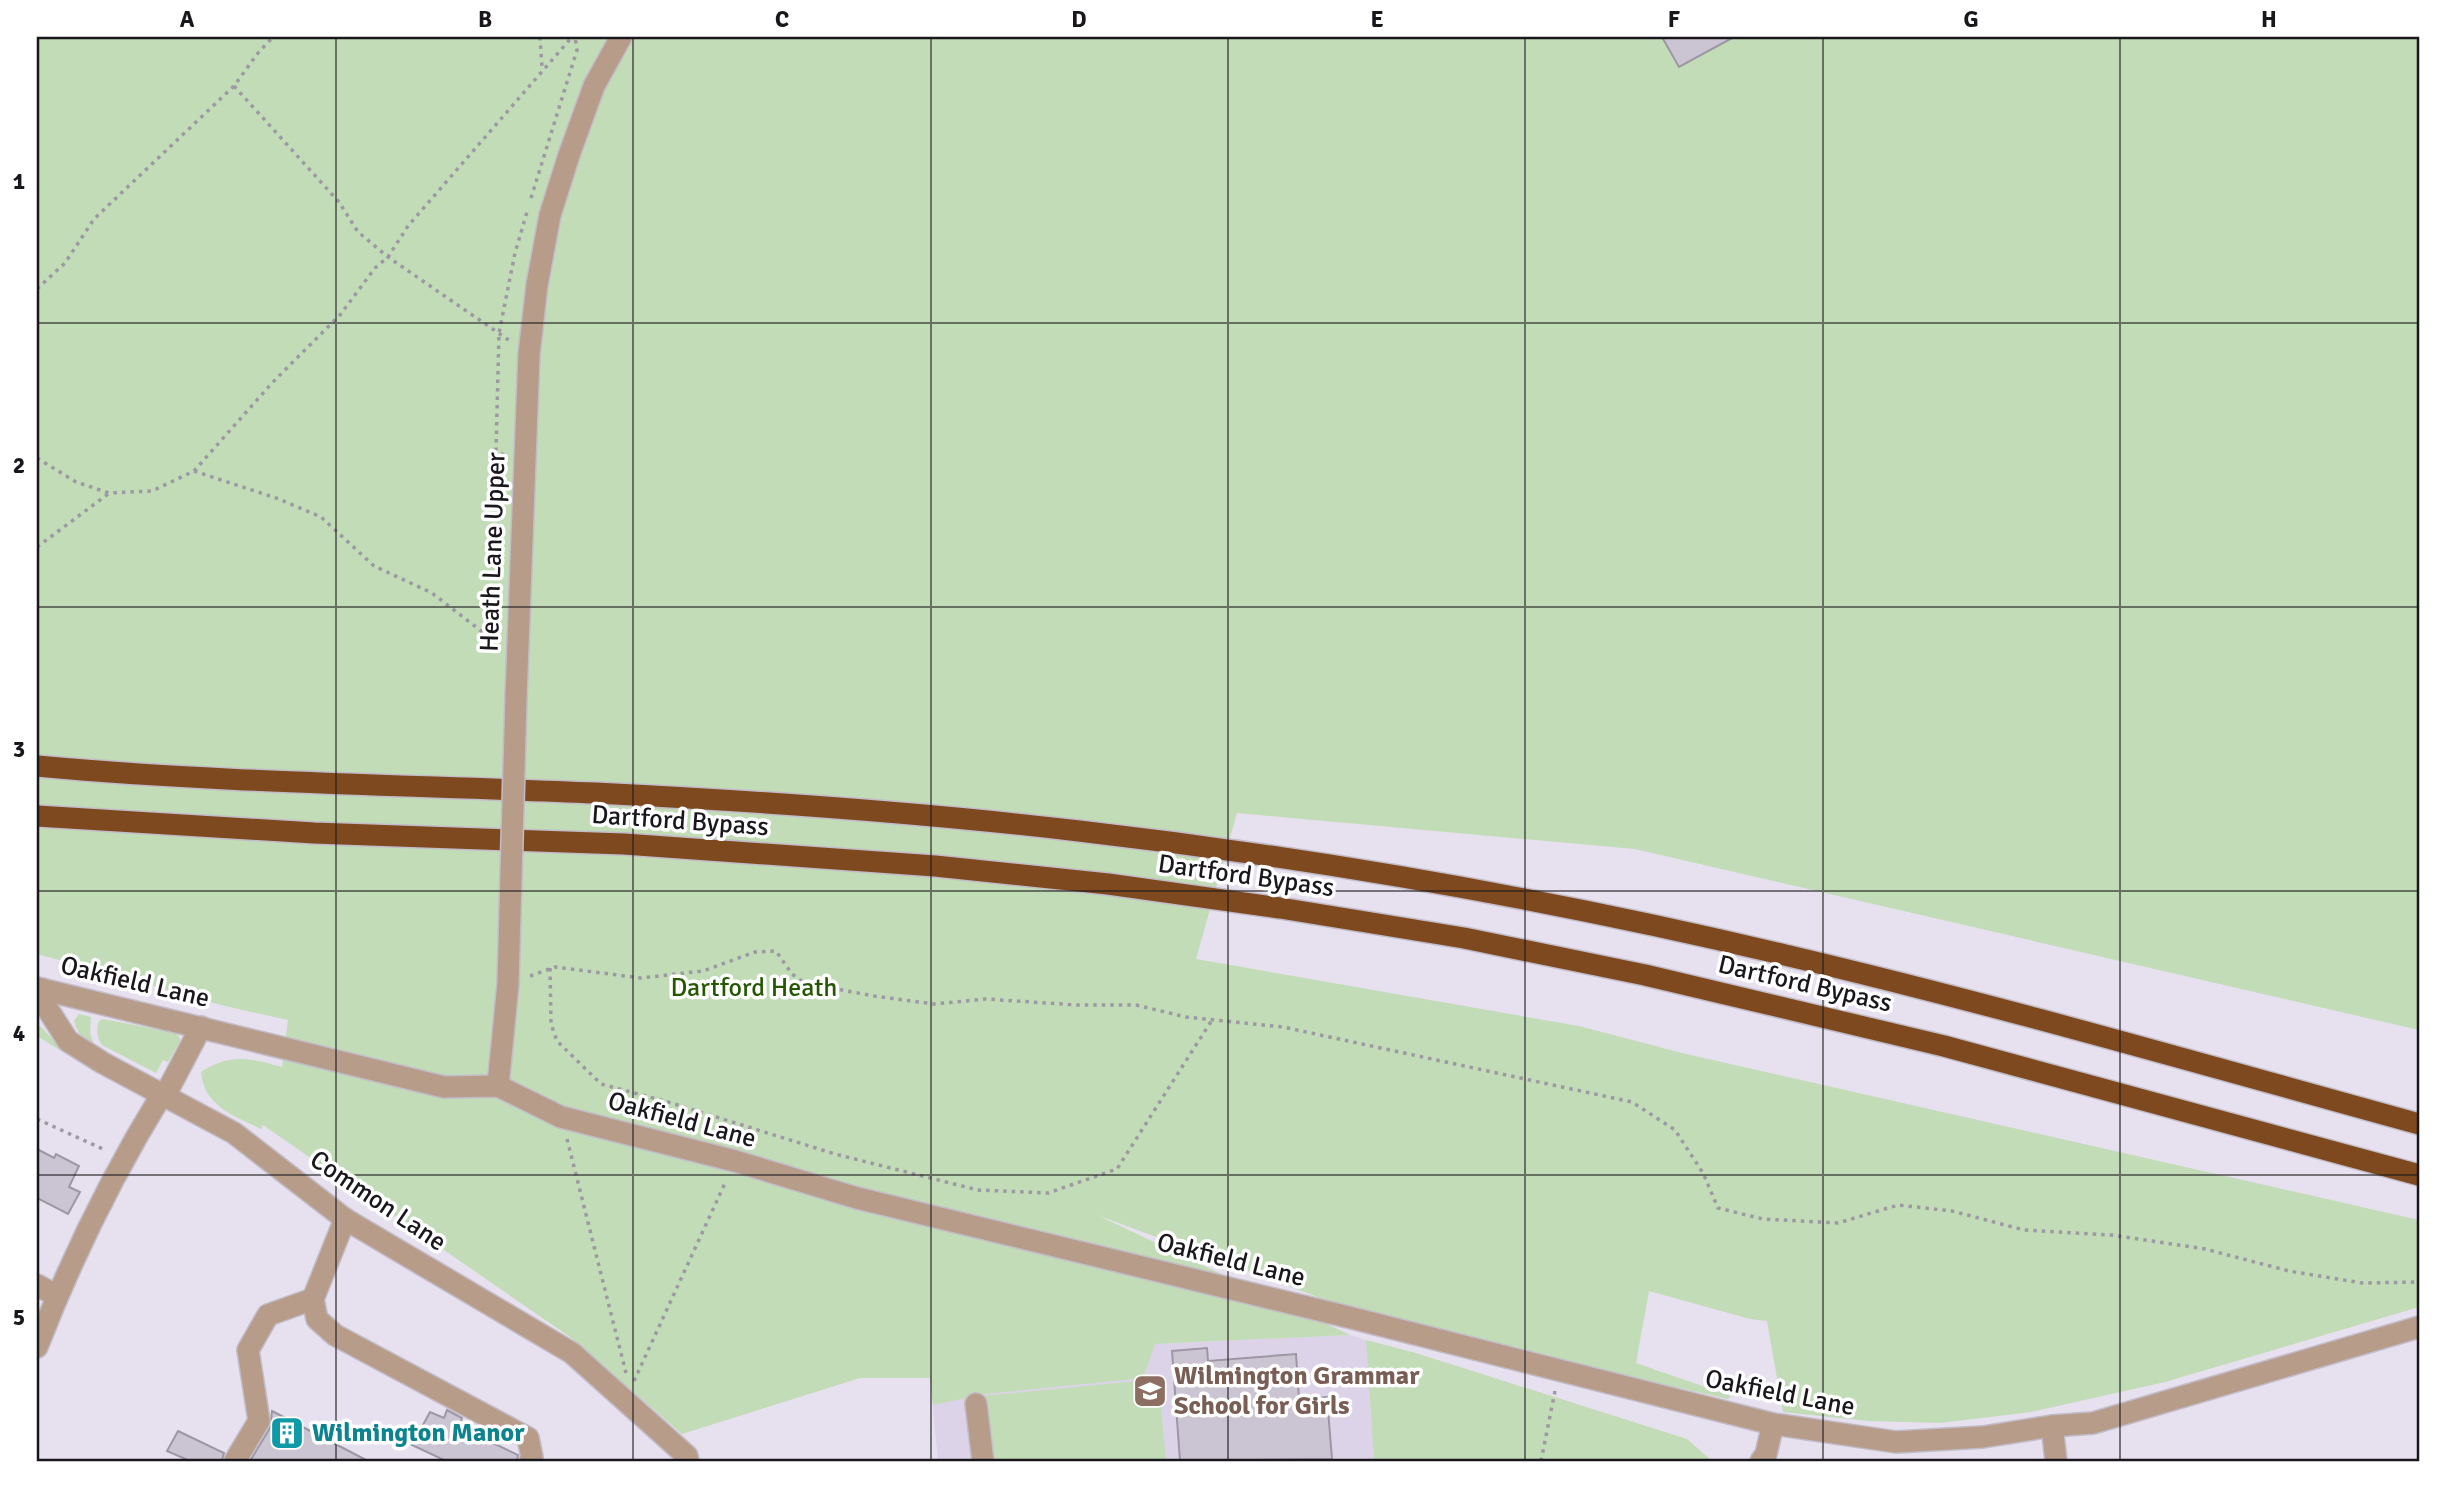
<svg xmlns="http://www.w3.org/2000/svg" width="2456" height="1498" viewBox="0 0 2456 1498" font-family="Signika,sans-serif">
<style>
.built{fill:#ddd3e8}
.green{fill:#c1dcb7}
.building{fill:#cbc4d2;stroke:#9d97a4;stroke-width:2}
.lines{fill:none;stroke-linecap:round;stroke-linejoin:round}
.minor-casing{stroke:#c2bcc8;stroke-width:24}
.highway-casing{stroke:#c2bcc8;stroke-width:24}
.path{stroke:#9e98a3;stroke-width:3.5;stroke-dasharray:3.5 5;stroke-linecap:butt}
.minor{stroke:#b79c8a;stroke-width:21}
.highway{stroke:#7f491f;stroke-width:21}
.minor-bridge-casing{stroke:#c2bcc8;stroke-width:24;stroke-linecap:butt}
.minor-bridge{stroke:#b79c8a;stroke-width:21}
.grid{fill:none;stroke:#1a171c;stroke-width:2;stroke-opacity:0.55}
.labels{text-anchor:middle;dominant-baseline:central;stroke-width:7;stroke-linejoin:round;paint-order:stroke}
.street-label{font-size:26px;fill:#1a171c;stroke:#fff}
.park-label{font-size:26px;fill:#245700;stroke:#fff}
.education-label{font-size:26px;font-weight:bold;fill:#785e54;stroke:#fff;text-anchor:start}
.culture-label{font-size:26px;font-weight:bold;fill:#0d838f;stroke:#fff;text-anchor:start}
.neatline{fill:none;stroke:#1a171c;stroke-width:2.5}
.grid-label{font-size:23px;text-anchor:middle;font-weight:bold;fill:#1a171c}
</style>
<rect width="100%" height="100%" fill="#e7e0ee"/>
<path class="built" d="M1350 1335 1366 1340 1374 1461H938L930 1378 1155 1344Z"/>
<g class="green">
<path d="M37 37H2419V1030L1635 849 1237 813 1196 959 1579 1026 1682 1053 2419 1220V1307L2165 1382 2031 1412 1940 1423 1868 1421 1783 1412 1767 1321 1750 1319 1649 1291 1636 1363 1731 1396 1728 1399 1496 1346 1350 1309 1097 1215 1350 1335 1155 1344 1143 1378 986 1394 933 1405 930 1378H860L682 1434 570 1337 263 1125 261 1129C233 1115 204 1106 201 1072 230 1053 250 1058 282 1067L288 1020 225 1006 37 954Z"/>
<path d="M79 1014 91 1017 90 1033 96 1050C85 1041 78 1035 74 1021Z"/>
<path d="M103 1019 176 1033 180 1038V1041L168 1062 163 1060 156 1073 102 1045C97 1037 96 1030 99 1021Z"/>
<path d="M37 1023 68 1055 37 1036Z"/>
<path d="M1366 1340 1416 1353 1687 1439 1712 1461H1374Z"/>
<path d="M1158 1379 1166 1461H989L983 1396Z"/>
</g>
<g class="building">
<path d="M1662 37H1734L1679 67Z"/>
<path d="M37 1149 54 1158 56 1154 79 1166 69 1187 80 1192 68 1214 37 1198Z"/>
<path d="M1207 1348 1208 1361 1296 1354 1299 1399 1327 1397 1332 1459 1180 1461 1172 1351Z"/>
<path d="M447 1410 462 1418 459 1427 518 1455 517 1461H446L412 1445 430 1412 444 1418Z"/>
<path d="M272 1411 368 1461H250L270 1428Z"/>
<path d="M178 1431 224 1453 222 1461H190L167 1451Z"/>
</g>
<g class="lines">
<g class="minor-casing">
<g id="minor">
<path d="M516 697 529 354 537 285 550 215 569 155 594 86 621 37"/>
<path d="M37 988 444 1087 498 1086 561 1117 735 1161 857 1198 1348 1317 1773 1424 1896 1442 1983 1437 2052 1426 2093 1423 2419 1327"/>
<path d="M42 989 47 1008 68 1041 103 1063 234 1133 345 1219 572 1353 687 1456 688 1461"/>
<path d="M498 1086 508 984 510 912"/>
<path d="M345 1219 313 1299 317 1319 335 1335 528 1438 532 1457 530 1461"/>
<path d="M37 1285 57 1296"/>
<path d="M37 1347C71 1259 113 1174 162 1094L169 1088 201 1027"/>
<path d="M976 1404 983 1461"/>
<path d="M2052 1426 2056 1461"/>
<path d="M235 1461 259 1421 248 1350 268 1315 313 1299"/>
<path d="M1761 1461 1766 1454 1773 1424"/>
</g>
</g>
<g class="highway-casing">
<g id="highway">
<path d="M37 766C222 783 409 785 595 793 757 801 918 812 1079 831 1316 858 1553 900 1785 955 1998 1005 2208 1066 2419 1124"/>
<path d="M37 816 314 833 624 844 935 866 1108 884 1280 908 1464 938 1645 975 1944 1046 2419 1175"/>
</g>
</g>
<g class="path">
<path d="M540 37 542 68"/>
<path d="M234 86 339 202 358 232 388 257 510 341"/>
<path d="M531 198 577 50 575 37"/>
<path d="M37 289 65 263 94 219 234 86 258 53 273 37"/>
<path d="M504 455 496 450 499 333 515 253 527 212"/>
<path d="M37 458 76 482 109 493 152 491 194 471 272 383 340 315 375 268 388 257 408 226 572 37"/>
<path d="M194 471 279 499 321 517 374 566 432 593 498 644"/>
<path d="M37 547 108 494"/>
<path d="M550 968 551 1024 557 1041 601 1084 668 1102 835 1154 978 1190 1048 1193 1117 1169 1212 1020"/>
<path d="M530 976 555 967 641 978 703 971 755 952 776 951 792 974 804 983 874 996 934 1004 986 999 1077 1005H1136L1186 1017 1283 1027 1632 1102 1675 1130 1703 1173 1718 1208 1763 1219 1838 1223 1898 1205 1952 1211 2024 1230 2111 1235 2205 1249 2289 1271 2362 1283 2419 1282"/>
<path d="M37 1119 105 1150"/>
<path d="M567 1139 626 1373"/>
<path d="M634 1381 726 1181"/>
<path d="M1541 1461 1555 1391"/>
</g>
<use href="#minor" class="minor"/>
<use href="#highway" class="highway"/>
<g class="minor-bridge-casing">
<path id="minor-bridge" d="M510 912 516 697"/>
</g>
<use href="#minor-bridge" class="minor-bridge"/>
</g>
<path class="grid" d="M336 37V1461M633 37V1461M931 37V1461M1228 37V1461M1525 37V1461M1823 37V1461M2120 37V1461M37 323H2419M37 607H2419M37 891H2419M37 1175H2419"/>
<defs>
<g id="school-square" transform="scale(1.75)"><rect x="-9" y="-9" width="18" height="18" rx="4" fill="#8d6e63" stroke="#fff"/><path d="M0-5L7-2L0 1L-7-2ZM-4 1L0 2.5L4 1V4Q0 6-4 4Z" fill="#fff"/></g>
<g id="building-square" transform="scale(1.75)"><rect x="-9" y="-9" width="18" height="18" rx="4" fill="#0f9aa8" stroke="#fff"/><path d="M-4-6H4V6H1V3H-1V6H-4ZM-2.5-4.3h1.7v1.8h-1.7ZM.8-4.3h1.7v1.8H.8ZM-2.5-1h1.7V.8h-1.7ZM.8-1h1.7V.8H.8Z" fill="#fff"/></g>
</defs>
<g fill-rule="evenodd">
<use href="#school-square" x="1150" y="1391"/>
<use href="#building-square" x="287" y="1433"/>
</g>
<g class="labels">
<g class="street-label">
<text transform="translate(493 552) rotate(-88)">Heath Lane Upper</text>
<text transform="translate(680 821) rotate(4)">Dartford Bypass</text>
<text transform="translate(1246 876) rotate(8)">Dartford Bypass</text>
<text transform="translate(135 982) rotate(13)">Oakfield Lane</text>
<text transform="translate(1805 984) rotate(13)">Dartford Bypass</text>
<text transform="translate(682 1120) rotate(15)">Oakfield Lane</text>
<text transform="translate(378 1201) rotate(34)">Common Lane</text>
<text transform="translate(1231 1260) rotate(14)">Oakfield Lane</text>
<text transform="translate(1780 1393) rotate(11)">Oakfield Lane</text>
</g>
<g class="park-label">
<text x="754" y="988">Dartford Heath</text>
</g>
<g class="education-label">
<text x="1174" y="1376">Wilmington Grammar<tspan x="1174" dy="30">School for Girls</tspan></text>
</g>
<g class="culture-label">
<text x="312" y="1433">Wilmington Manor</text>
</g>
</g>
<rect width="2456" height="1498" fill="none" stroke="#ffffff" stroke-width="77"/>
<rect x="38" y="38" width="2380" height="1422" class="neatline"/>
<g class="grid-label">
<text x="187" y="27">A</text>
<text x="485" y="27">B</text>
<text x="782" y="27">C</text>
<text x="1079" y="27">D</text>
<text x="1377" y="27">E</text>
<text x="1674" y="27">F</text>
<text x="1971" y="27">G</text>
<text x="2269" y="27">H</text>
<text x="19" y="189">1</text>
<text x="19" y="473">2</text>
<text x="19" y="757">3</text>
<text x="19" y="1041">4</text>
<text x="19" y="1325">5</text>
</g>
</svg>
